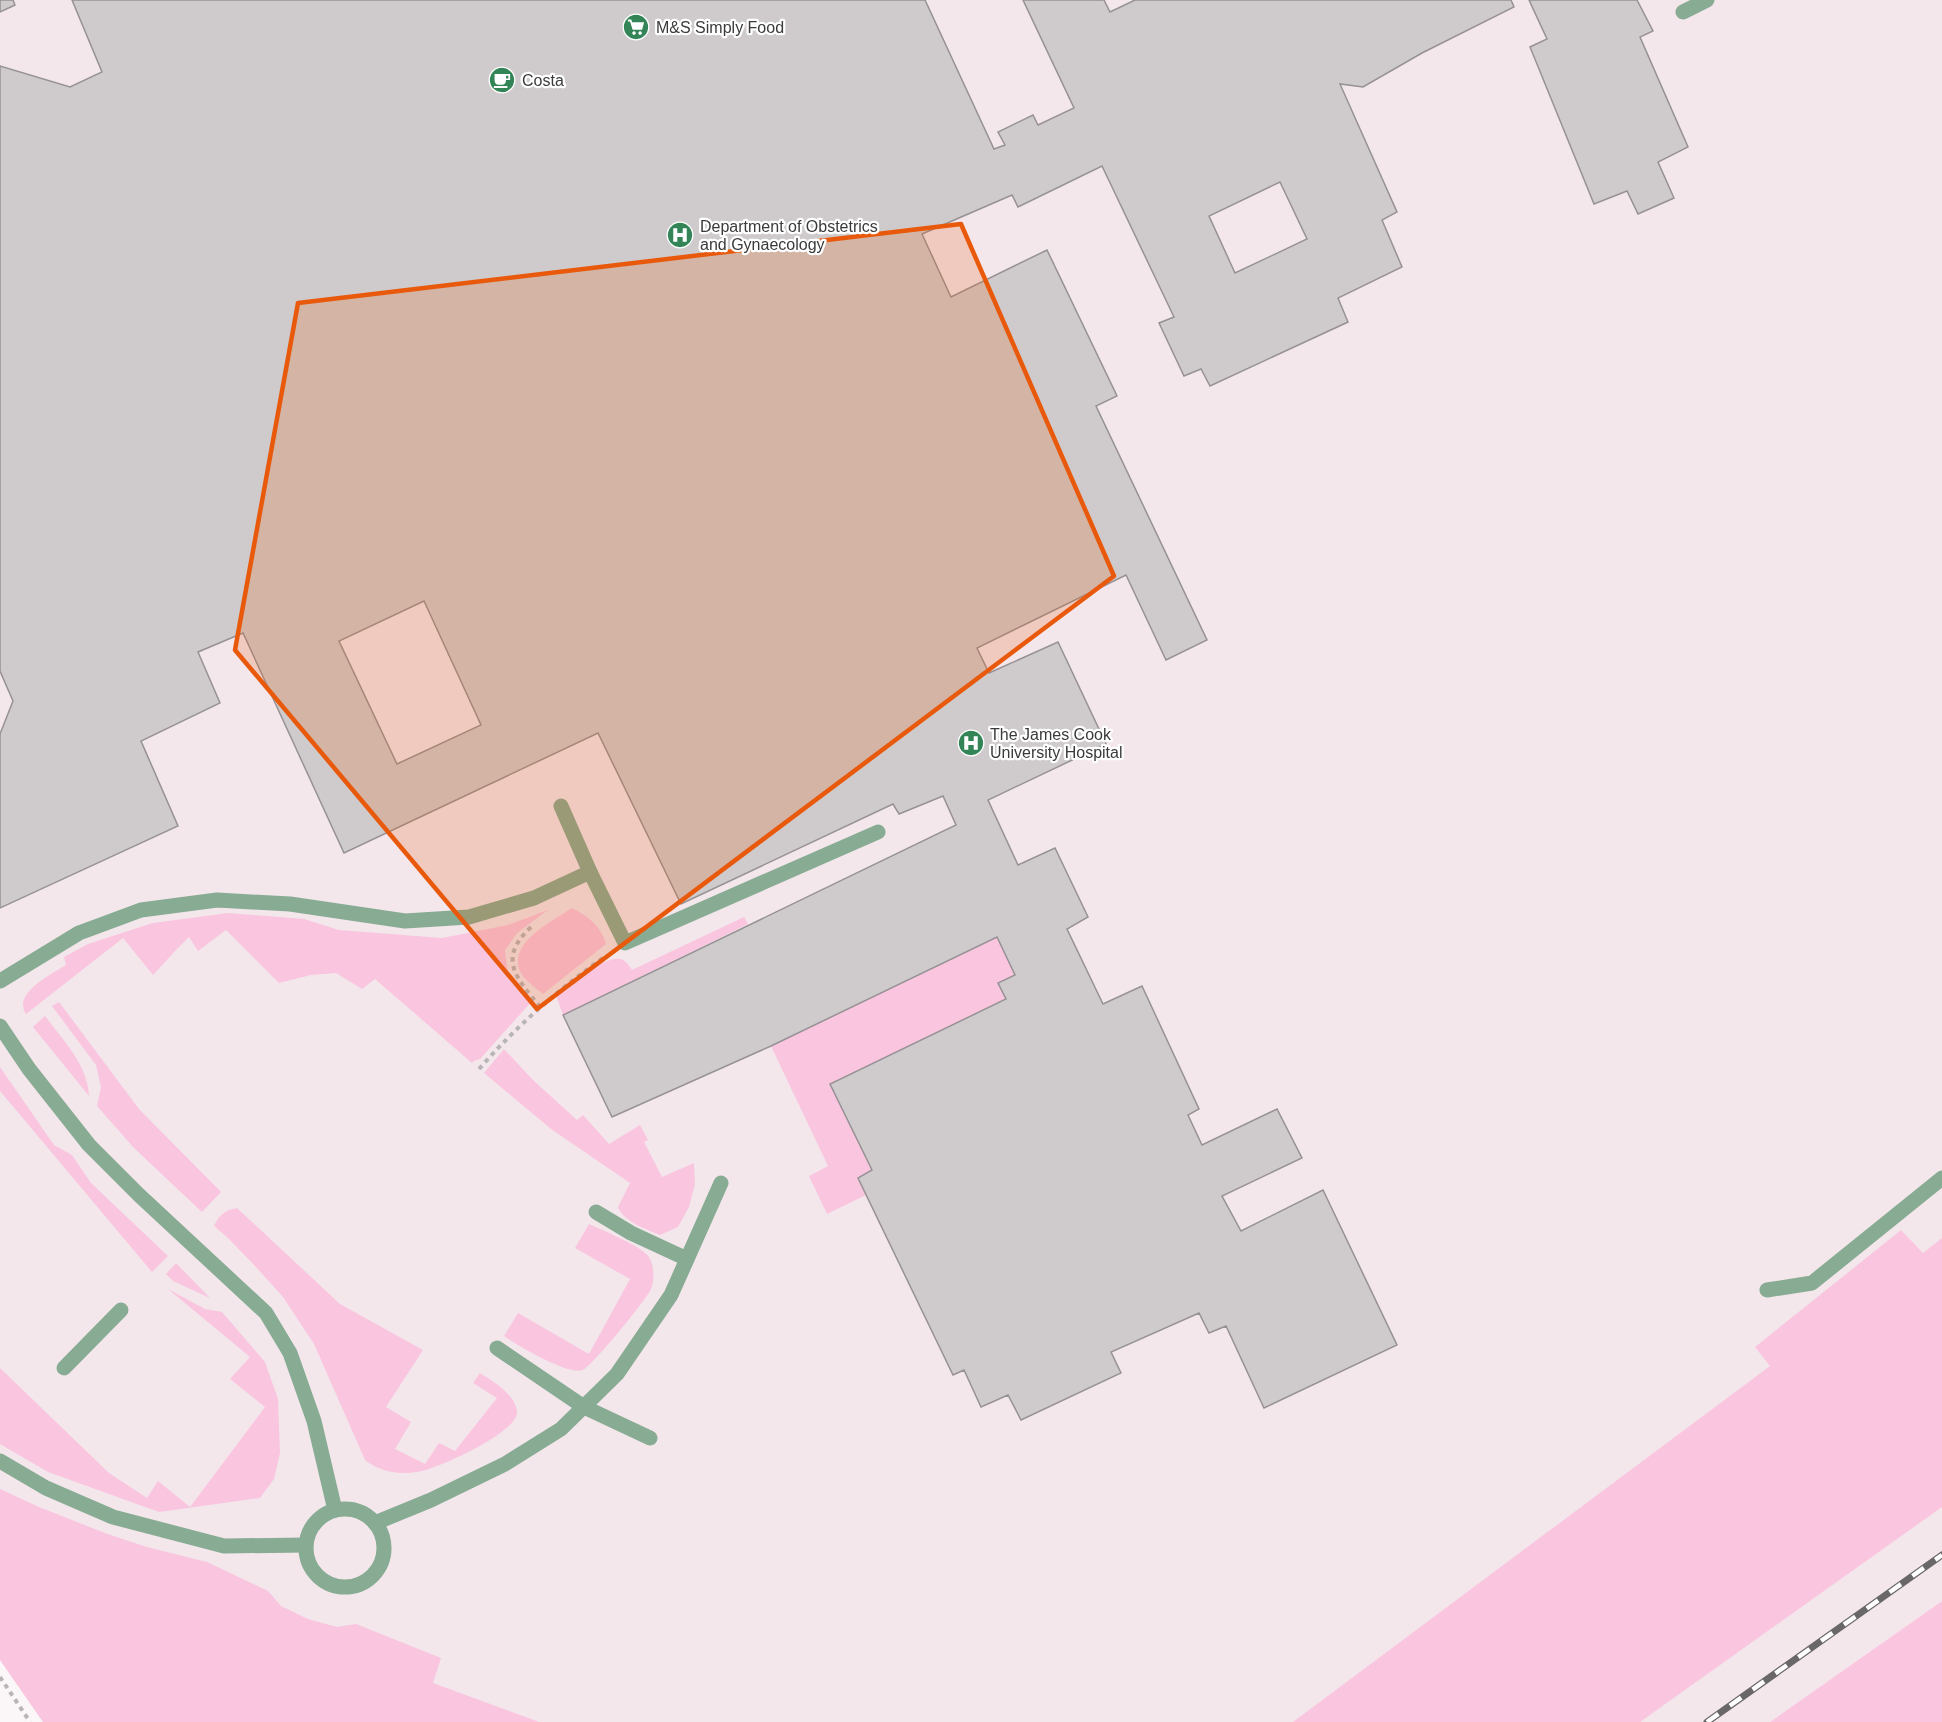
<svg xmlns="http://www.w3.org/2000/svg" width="1942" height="1722" viewBox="0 0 1942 1722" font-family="Helvetica,sans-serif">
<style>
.built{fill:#f3e7ec}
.grass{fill:#fac5df}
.building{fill:#cfcbcc;stroke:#969294;stroke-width:1.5;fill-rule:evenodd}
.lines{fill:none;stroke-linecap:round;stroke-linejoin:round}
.path{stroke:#b8b5b7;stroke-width:4;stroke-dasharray:4.5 4.5;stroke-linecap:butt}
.lane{stroke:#88ab93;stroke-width:15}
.rail-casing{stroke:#696768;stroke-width:7}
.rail{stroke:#fff;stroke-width:4.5;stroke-dasharray:14;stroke-linecap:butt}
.marked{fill:#e8590c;fill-opacity:0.2;stroke:#e8590c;stroke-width:4.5;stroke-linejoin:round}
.labels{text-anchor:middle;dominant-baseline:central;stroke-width:4.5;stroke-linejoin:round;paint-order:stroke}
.poi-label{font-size:16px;fill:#3b3a3b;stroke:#fff;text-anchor:start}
</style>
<rect width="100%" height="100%" fill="#fbf7f9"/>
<path class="built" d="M0 0H1942V1601L1770 1722H43L0 1660Z"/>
<g class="grass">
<path d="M572 908C588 916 601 926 606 944L543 994C536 988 523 979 520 971 508 942 553 921 572 908Z"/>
<path d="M548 910 517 933 505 950C508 978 509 984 532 1001L480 1059 474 1061 472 1063 375 979 362 989 336 973 311 975 279 983 226 930 198 951 189 937 177 949 153 975 123 938 26 1014C12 993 52 974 66 965L64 957 88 944 153 923 228 913 304 919 339 930 442 938 508 925Z"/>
<path d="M744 917 748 924 563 1015 556 995C569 986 607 952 623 960 627 962 630 967 632 970Z"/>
<path d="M997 937 1015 975 998 983 1006 999 830 1084 872 1170 858 1178 866 1195 827 1214 809 1176 828 1166 771 1046Z"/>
<path d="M59 1002 139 1109 221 1192 202 1212 134 1148 97 1106 101 1087 96 1065 52 1006Z"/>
<path d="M45 1016C63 1040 88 1065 89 1096L33 1027Z"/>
<path d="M504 1049 533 1080 577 1120 583 1115 609 1144 640 1125 648 1140 644 1142 662 1177 694 1163 695 1184 689 1207 678 1227 660 1235C646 1229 624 1222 618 1207L630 1183 551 1129 484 1073Z"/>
<path d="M0 1067 54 1145 72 1155 91 1183 168 1256 152 1272 0 1091Z"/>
<path d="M237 1208 340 1304 423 1350 386 1407 411 1422 395 1449 425 1464 439 1443 455 1451 497 1398 473 1383 480 1373C493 1381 516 1395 517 1412 518 1432 439 1468 421 1471 402 1476 380 1472 365 1460L314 1344 283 1297 256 1267 228 1238 214 1226C219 1215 225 1210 237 1208Z"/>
<path d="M589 1224C602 1230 643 1247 649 1257 654 1265 655 1280 651 1289 646 1300 593 1365 583 1370 569 1376 516 1345 504 1336L518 1313 589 1354 630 1279 575 1248Z"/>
<path d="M1901 1230 1923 1253 1942 1238V1507L1640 1722H1293L1770 1366 1755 1347Z"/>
<path d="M176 1263 210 1298 173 1281 166 1274Z"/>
<path d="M168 1289 205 1309 222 1312 265 1362 278 1399 280 1453 274 1479 260 1498 159 1512 48 1472 0 1444V1368L109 1473 147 1498 158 1481 190 1507 265 1407 230 1379 250 1357Z"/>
<path d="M0 1489 39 1507 105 1533 147 1547 207 1562 268 1591 281 1606 308 1619 337 1627 356 1624 441 1658 433 1683 539 1722H43L0 1660Z"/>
<path d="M1942 1601V1722H1770Z"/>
</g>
<g class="building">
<path d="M0 0H13L15 5 0 12Z"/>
<path d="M72 0H925L994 149 1005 145 998 132 1033 115 1038 125 1074 108 1023 0H1104L1110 12 1135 0H1511L1514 7 1422 53 1363 87 1340 84 1397 212 1382 220 1402 267 1338 298 1348 322 1210 386 1201 369 1184 376 1159 323 1174 317 1102 166 1018 207 1012 195 922 234 951 297 1047 250 1117 396 1096 406 1207 640 1166 660 1126 575 977 648 989 673 1058 642 1106 744 988 800 1018 865 1055 848 1088 917 1067 929 1103 1004 1142 986 1199 1109 1188 1115 1202 1145 1277 1109 1302 1158 1222 1196 1241 1231 1323 1190 1397 1345 1264 1408 1226 1326 1209 1333 1199 1313 1111 1352 1121 1373 1021 1420 1008 1395 981 1407 964 1370 953 1375 858 1178 872 1170 830 1084 1006 999 998 983 1015 975 997 937 771 1046 612 1117 563 1015 956 825 943 796 899 814 893 804 681 904 598 733 344 853 243 633 198 652 220 703 141 741 178 826 0 908V734L13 701 0 671V66L70 87 102 72ZM1280 182 1307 239 1235 273 1209 216ZM424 601 481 725 397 764 339 641Z"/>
<path d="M1529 0H1637L1653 31 1640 37 1688 147 1658 162 1674 198 1638 214 1627 191 1594 204 1530 47 1547 39Z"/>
</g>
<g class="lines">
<g class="path">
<path d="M531 927C497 959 516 977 540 1007"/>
<path d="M479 1069C517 1026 556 991 603 958"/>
<path d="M0 1677 30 1722"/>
</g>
<g class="lane">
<path d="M1683 12 1707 0"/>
<path d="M561 806 590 872 625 943 878 832"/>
<path d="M0 981 79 933 141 910 217 900 290 904 405 921 469 917 534 898 590 872"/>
<path d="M0 1026 29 1069 89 1145 139 1195 266 1313 290 1353 314 1421 335 1510"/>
<path d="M596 1212 631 1233 687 1259"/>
<path d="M1767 1290 1812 1283 1942 1178"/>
<path d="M497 1348 584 1407 650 1438"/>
<path d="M64 1368 121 1310"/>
<path d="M0 1461 46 1488 113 1517 224 1546 305 1545"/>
<circle cx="345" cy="1548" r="39"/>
<path d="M375 1523 431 1500 505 1464 561 1429 617 1374 671 1295 721 1183"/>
</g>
<g class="rail-casing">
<path id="rail" d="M1707 1722 1942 1555"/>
</g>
<use href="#rail" class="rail"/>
</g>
<path class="marked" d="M961 224 1114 576 537 1009 235 650 298 303Z"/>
<defs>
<g id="supermarket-disc" transform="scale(1.35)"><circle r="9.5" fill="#338456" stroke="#fff"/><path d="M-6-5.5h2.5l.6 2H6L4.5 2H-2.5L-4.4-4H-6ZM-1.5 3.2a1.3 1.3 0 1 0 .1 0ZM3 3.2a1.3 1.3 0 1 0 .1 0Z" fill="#fff"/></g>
<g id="cafe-disc" transform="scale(1.35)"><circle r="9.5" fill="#338456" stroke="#fff"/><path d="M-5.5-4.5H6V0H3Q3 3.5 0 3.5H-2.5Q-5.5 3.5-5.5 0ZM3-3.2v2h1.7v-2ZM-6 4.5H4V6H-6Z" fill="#fff"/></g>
<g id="hospital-disc" transform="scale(1.35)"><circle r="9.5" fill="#338456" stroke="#fff"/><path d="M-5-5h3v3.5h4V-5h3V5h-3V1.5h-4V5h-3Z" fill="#fff"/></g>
</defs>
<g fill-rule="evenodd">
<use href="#supermarket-disc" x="636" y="27"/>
<use href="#cafe-disc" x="502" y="80"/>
<use href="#hospital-disc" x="680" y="235"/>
<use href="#hospital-disc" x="971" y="743"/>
</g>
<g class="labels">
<g class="poi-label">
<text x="656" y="27">M&amp;S Simply Food</text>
<text x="522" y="80">Costa</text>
<text x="700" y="226">Department of Obstetrics<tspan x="700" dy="18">and Gynaecology</tspan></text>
<text x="990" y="734">The James Cook<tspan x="990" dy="18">University Hospital</tspan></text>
</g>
</g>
</svg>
